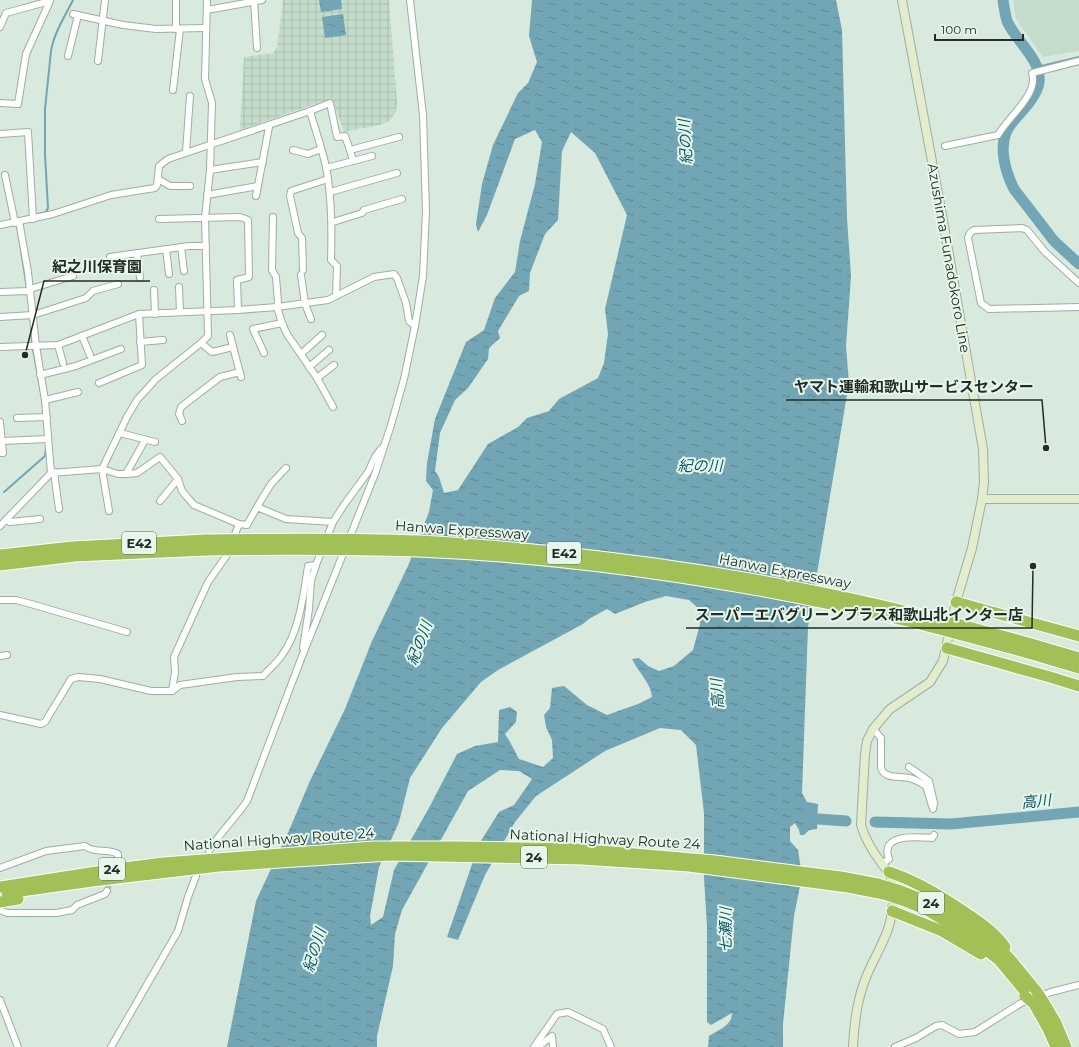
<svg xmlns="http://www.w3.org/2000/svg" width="1079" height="1047" viewBox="0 0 1079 1047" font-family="Montserrat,'Noto Sans JP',sans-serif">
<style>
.built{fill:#c4ddcb}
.industrial{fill:url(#industrial-grid)}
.water{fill:url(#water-ripples);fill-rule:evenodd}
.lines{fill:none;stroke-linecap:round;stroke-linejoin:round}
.stream{stroke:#72a6b4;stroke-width:2}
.river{stroke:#72a6b4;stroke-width:11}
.street-tunnel{stroke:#b3c4b9;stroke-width:6;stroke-dasharray:6 3;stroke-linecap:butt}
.street-casing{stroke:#9dafa2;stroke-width:8}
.secondary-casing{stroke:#9dafa2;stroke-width:10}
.highway-casing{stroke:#fff;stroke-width:13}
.street{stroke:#fff;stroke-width:6}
.secondary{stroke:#e3eccc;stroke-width:8}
.highway{stroke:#a1c156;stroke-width:11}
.highway-bridge-casing{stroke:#fff;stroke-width:13;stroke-linecap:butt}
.highway-bridge{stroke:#a1c156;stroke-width:11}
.labels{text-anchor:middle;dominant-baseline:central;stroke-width:4;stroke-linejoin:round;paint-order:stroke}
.shield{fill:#e5f7ea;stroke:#5f6962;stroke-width:1}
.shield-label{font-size:13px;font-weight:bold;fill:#252c27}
.street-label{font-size:14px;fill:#252c27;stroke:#e5f7ea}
.water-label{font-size:15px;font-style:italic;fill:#0b5765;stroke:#e5f7ea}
.leader{fill:none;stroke:#252c27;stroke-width:1.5}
.callout-dot{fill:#252c27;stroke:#e5f7ea;stroke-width:1.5}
.callout-label{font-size:15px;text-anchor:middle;font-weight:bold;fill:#252c27;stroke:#e5f7ea;stroke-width:4;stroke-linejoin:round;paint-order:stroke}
</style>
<defs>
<pattern id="industrial-grid" width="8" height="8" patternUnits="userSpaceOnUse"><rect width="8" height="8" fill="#c4ddcb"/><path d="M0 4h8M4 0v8" fill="none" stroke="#a8beae"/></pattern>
<pattern id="water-ripples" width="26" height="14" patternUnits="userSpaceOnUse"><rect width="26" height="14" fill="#72a6b4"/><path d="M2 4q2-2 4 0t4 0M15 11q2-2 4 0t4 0" fill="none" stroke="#5d8792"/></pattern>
</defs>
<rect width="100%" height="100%" fill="#d7eadd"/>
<path class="built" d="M1013 0H1079V51L1043 57 1016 19Z"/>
<path class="industrial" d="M283 0H389L397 103 396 111 392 118 388 122 379 125 344 132 332 98 240 130 244 57 273 53 277 48Z"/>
<g class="water">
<path d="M319 0H341L342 9 321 12Z"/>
<path d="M532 0H836L842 30 847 218 851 276 846 346 849 383 808 627 802 793 807 802 818 804 817 829 809 830 804 835H800L799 830 795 823 790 827V841L798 850 802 876 794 916 783 1024V1047H708L709 1036C718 1030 732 1026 732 1013L711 1025 707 1022V927L704 877V813L696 745 681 730 660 728 605 751 536 796 515 822 485 875 458 940 447 937 479 844 499 812 514 805 532 779 519 771 500 770 468 791 402 910 395 934 393 966 377 1036V1047H227L256 901 291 826 309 783 345 709 372 641 408 566 429 512 433 490 426 481 427 463 435 419 466 342 484 330 495 298 515 272 520 241 535 184 542 142 535 130 515 139 487 215 478 232 476 224 482 184 493 145 518 93 528 83 537 62 529 36ZM571 132 595 153 627 215 605 309 608 334 604 363 598 378 559 399 549 411 527 418 518 427 488 444 458 490 444 493 439 477 435 471 440 433 455 400 468 388 488 359 489 348 500 338 498 331 519 296 529 291 530 273 545 234 558 220 562 151ZM666 596 689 600 699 609 700 624 693 650 674 666 659 671 648 666 639 658 632 659C638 672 651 683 652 697L638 704 607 715 587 705 564 686 552 688 550 708 544 715 546 727 552 740 553 758 543 767 519 759 510 742 505 734 516 722 517 712 510 707 499 710 498 742 475 746 457 754 430 806 394 870 383 917 371 925 370 916 379 867 399 822 410 778 442 728 481 682 498 670 583 624 589 619 607 609 615 614 645 602Z"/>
<path d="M343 14 346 35 325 38 322 17Z"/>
</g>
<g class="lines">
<g class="stream">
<path d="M1037 67 1079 57"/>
<path d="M34 215 46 212 48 208 45 155V109L51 51C54 33 65 16 73 0"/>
<path d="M17 224 27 289"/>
<path d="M31 325 32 344"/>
<path d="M33 349 42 398"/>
<path d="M4 492 45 456 46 448"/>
</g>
<g class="river">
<path d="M1003 0C1004 7 1005 14 1007 21 1015 40 1042 60 1039 82 1038 92 1030 102 1024 109 1018 116 1009 124 1006 133 999 150 1006 173 1014 189L1054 241 1079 264"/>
<path d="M804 818 846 821"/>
<path d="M875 822 951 824 1079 812"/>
</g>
<path class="street-tunnel" d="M107 891 118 857"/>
<g class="street-casing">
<g id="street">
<path d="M254 1 257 48"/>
<path d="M207 10 262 0"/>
<path d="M73 14 123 25 156 29 206 28"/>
<path d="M0 27 6 13 50 1 26 54 18 104 0 103"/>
<path d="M176 29V0"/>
<path d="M68 56 78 15"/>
<path d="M98 61 105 0"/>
<path d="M173 90 180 29"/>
<path d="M310 111C315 129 322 148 326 167 332 198 332 229 331 260L337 266 336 296"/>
<path d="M0 134 28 132 33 219"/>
<path d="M945 146 998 135C1008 117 1039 94 1032 73L1079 61"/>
<path d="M293 150 308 154 321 149"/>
<path d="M186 152 190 96"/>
<path d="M353 161 372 156"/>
<path d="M326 168 353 161 350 150 399 137"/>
<path d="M210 170 263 162"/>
<path d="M5 175 15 223"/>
<path d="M158 179 170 186H190"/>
<path d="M330 192 397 173"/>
<path d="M207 195 258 186"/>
<path d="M256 196 269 127"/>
<path d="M273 217 272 270 276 277 278 302 277 307 282 323 287 334 317 378 333 407"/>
<path d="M159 219 240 217 248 220 249 277 237 280 238 310"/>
<path d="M19 221 28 272 36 346 45 400 51 473"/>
<path d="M333 222 362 213 364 210 402 199"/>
<path d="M0 225 53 214 111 195 155 188 157 185 159 166 168 159 310 111 330 103 337 137 345 136 350 150"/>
<path d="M181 247 184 271"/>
<path d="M166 249 169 274"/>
<path d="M137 253 140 278"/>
<path d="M110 257 189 246H206"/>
<path d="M303 270 302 238 298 233 290 196 291 191 328 179"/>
<path d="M301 275 305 304 311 319"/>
<path d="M1079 283 1045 252 1027 230 1022 228 974 230 970 233 968 238 981 303 989 309 1079 307"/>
<path d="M179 287 180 312"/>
<path d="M30 289 73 276"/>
<path d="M154 290 155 314"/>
<path d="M0 292 30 291"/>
<path d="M0 317 33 315 86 298 93 291 118 284"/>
<path d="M230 335 241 377"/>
<path d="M82 336 90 355"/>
<path d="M140 342 163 340"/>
<path d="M201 343 212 352 233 347"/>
<path d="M58 345 63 363"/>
<path d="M0 347 58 345 139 314 238 310 277 307 328 300 374 277 394 274 397 278 406 303 409 321 415 326"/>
<path d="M264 353 253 329 282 323"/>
<path d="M301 354 322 335"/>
<path d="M309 367 329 350"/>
<path d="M40 375 76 366 121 349"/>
<path d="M317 378 334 365"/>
<path d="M99 383 142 365 139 314"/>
<path d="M45 400 78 392"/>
<path d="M17 418 47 417"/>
<path d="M182 421 179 414 181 407 220 377 240 372"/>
<path d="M0 422 3 453H0"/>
<path d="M120 433 155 442"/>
<path d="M2 441 48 439"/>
<path d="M54 472 59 509"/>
<path d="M126 474 145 440"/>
<path d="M160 501 178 479"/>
<path d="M257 507 271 484 286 468"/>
<path d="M109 511 102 469 127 417 137 400 156 379 201 343 208 336 205 218 210 170 212 103 205 79 207 0"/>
<path d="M6 520 10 522 40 519"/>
<path d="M0 526 51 473 102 469 118 474H126L137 473 160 457 178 479 182 491 187 497 194 505 239 524 247 525 257 507 286 519 333 522"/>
<path d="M0 600H16L31 604 127 632"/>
<path d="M303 648 309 609 311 581 316 565 333 522 344 505 368 472 375 457 381 449"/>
<path d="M0 656 7 655"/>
<path d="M172 691 175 672 174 657 208 582 227 555 239 524"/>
<path d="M0 715 41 724 45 722 71 679 78 677 100 679 151 691H172L180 685 237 677 263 676C269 669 277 663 282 655 299 633 304 593 308 566L316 565"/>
<path d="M873 729 881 738V768C884 779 899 776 909 778 915 779 921 783 926 786L933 809 934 803 929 781 909 767"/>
<path d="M209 851C220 832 235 819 247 801L301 659 375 474 391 425 404 379 415 326 423 276 426 211 423 115 410 0"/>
<path d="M882 864 889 859C879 833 918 837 932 838L934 835"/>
<path d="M0 868 46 851 85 846C95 854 108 848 118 854V857"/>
<path d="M0 910 7 913H56L72 910 77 905 105 894 107 891"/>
<path d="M0 1000 18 1047"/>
<path d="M111 1047 178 931 188 897 196 876"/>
<path d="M534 1047 557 1014 568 1012 603 1029 611 1047"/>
<path d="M538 1047 552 1036 553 1047"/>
<path d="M895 1047 916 1038 936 1026 942 1025 959 1034 975 1032 1021 1003 1051 992 1079 985"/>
</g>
</g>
<g class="secondary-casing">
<g id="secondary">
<path d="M982 499H1079"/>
<path d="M891 879C889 872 886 869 882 864 873 852 865 839 861 825L865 754 867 741 873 729 890 709 930 682 943 661 956 602 972 548 982 499 984 482 983 449 942 215 902 0"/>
<path d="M853 1047C854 1023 857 998 867 975 876 953 892 931 892 907"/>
</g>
</g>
<g class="highway-casing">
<g id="highway">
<path d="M0 555 72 547 206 540"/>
<path d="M0 565 75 556 207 550"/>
<path d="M956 602 1079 636"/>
<path d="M917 614 946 621"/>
<path d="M912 622 943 630"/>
<path d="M1028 643 1079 658"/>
<path d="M947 648 1050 677 1079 686"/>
<path d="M1025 652 1079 668"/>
<path d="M889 872C916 881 939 895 963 911 977 920 995 932 1005 947"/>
<path d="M0 887 109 870 163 863 373 847H461L578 849 715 861 841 877 878 884 901 891 934 904 963 921 1002 951 1011 960 1037 992"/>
<path d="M7 893 92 881 219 866 390 855 582 859 689 866 848 887 884 894 905 901 929 911 963 932 999 960 1028 995"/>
<path d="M0 902 18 899"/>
<path d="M892 911 942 931 981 954"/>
<path d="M1043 1001 1056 1023 1066 1047"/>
<path d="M1034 1004 1048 1029 1056 1047"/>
</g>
</g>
<use href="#street" class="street"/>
<use href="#secondary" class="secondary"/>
<use href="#highway" class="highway"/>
<g class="highway-bridge-casing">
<g id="highway-bridge">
<path d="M206 540C277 539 348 538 419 541 461 543 503 547 544 551 670 563 794 584 917 614"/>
<path d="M207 550C277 549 347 549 418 551 584 558 750 584 912 622"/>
<path d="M946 621 1028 643"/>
<path d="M943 630 1025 652"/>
<path d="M1037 992 1043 1001"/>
<path d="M1025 996 1034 1004"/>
</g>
</g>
<use href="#highway-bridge" class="highway-bridge"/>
</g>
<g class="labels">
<g class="shield">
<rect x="122" y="532" width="34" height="22" rx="3"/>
<rect x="547" y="542" width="34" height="22" rx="3"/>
<rect x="521" y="846" width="26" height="22" rx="3"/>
<rect x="99" y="858" width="26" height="22" rx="3"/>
<rect x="918" y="892" width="26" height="22" rx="3"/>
</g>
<g class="shield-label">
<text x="139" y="543">E42</text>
<text x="564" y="553">E42</text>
<text x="534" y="857">24</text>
<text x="112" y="869">24</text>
<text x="931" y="903">24</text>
</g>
<g class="street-label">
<text transform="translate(949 258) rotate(80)">Azushima Funadokoro Line</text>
<text transform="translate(462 530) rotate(4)">Hanwa Expressway</text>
<text transform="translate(785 571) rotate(11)">Hanwa Expressway</text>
<text transform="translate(279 839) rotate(-4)">National Highway Route 24</text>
<text transform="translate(605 839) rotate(3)">National Highway Route 24</text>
</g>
<g class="water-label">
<text transform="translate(685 142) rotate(-93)">紀の川</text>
<text x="700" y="465">紀の川</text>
<text transform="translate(419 643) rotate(-69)">紀の川</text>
<text transform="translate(717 694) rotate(-94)">高川</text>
<text transform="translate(1036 801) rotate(-6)">高川</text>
<text transform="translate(725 930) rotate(-90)">七瀬川</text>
<text transform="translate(314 950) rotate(-73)">紀の川</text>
</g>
</g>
<path class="leader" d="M25 355L44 281H150M1046 448L1042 400H786M1033 566L1032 628H686"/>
<g class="callout-dot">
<circle cx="25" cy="355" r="4"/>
<circle cx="1046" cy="448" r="4"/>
<circle cx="1033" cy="566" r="4"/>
</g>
<g class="callout-label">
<text x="97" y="272">紀之川保育園</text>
<text x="914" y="392">ヤマト運輸和歌山サービスセンター</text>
<text x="859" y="620">スーパーエバグリーンプラス和歌山北インター店</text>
</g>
<path d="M935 34v6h88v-6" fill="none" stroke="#252c27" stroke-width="2"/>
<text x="941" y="34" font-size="12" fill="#252c27" stroke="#e5f7ea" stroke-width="3" paint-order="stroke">100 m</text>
</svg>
